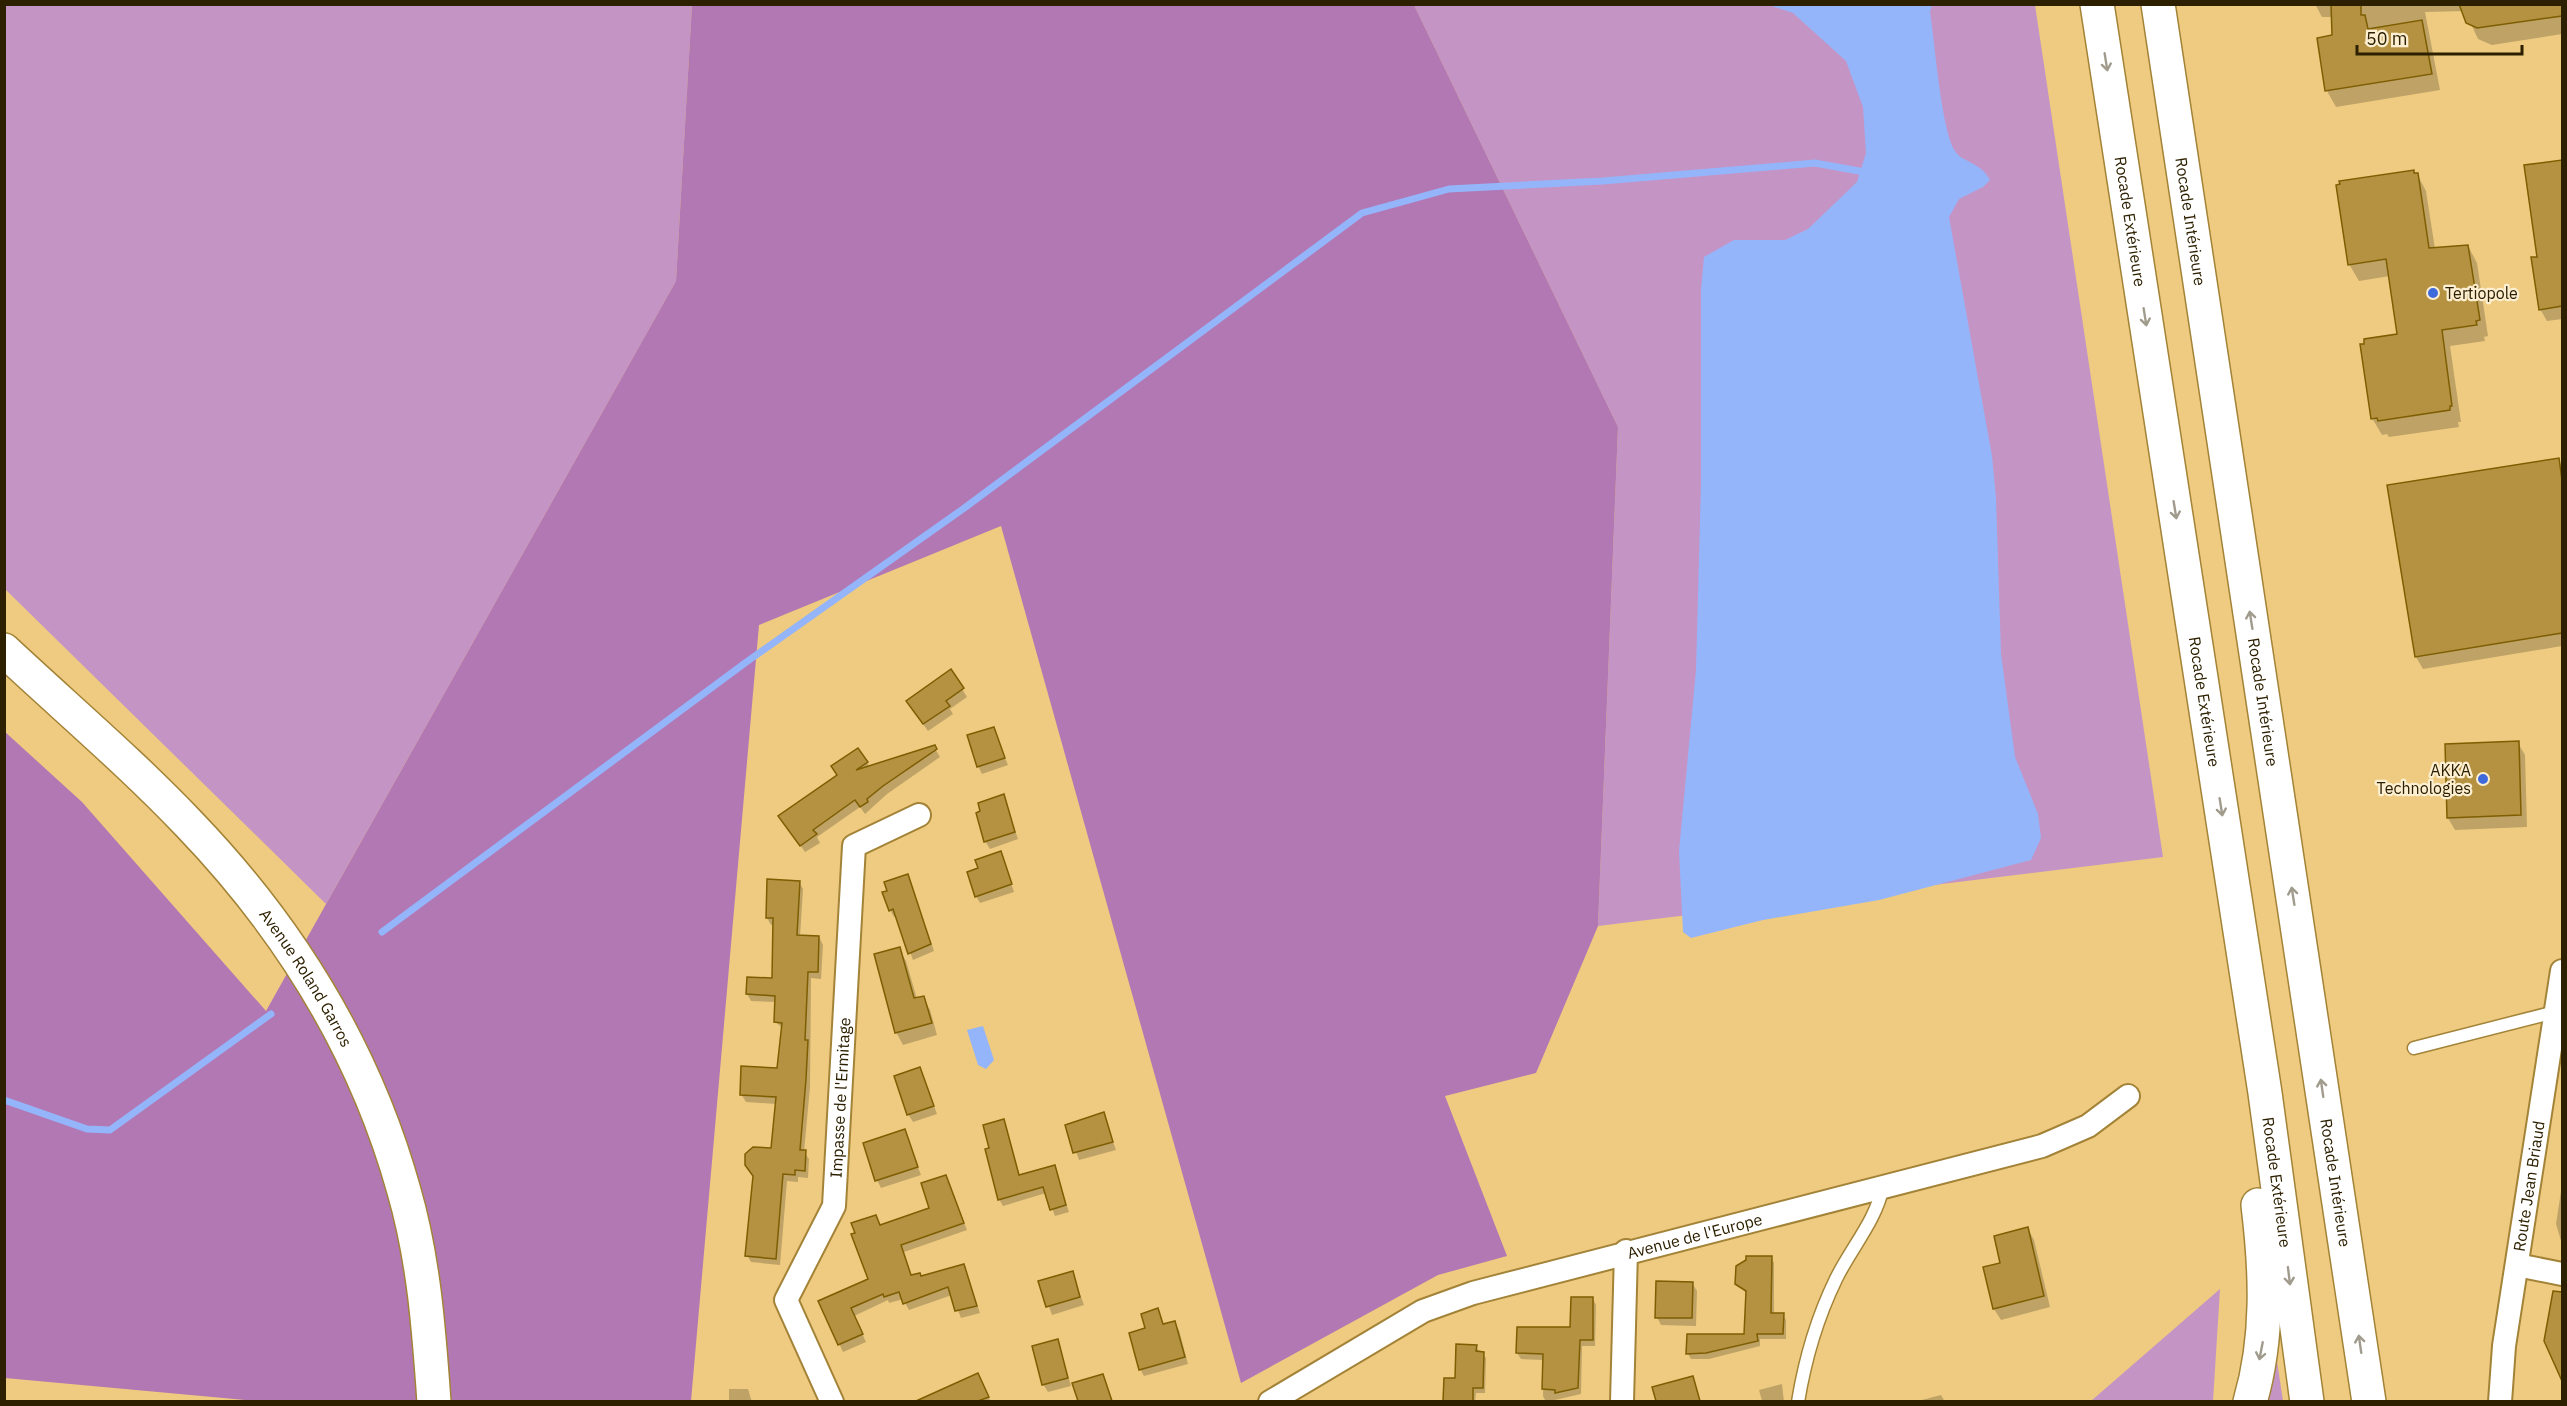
<svg xmlns="http://www.w3.org/2000/svg" width="2567" height="1406" viewBox="0 0 2567 1406" font-family="'IBM Plex Sans',sans-serif">
<style>
.green{fill:#c494c5}
.forest{fill:#b178b4}
.water{fill:#95b5fb}
.shadow{fill:#0003}
.lines{fill:none;stroke-linecap:round;stroke-linejoin:round}
.stream{stroke:#95b5fb;stroke-width:7}
.building{fill:#b59241;stroke:#7d5e02;stroke-width:1.5}
.service-casing{stroke:#a38337;stroke-width:15}
.minor-casing{stroke:#a38337;stroke-width:26}
.primary-casing{stroke:#a38337;stroke-width:36}
.motorway-casing{stroke:#a38337;stroke-width:36}
.service{stroke:#fff;stroke-width:12}
.minor{stroke:#fff;stroke-width:22}
.primary{stroke:#fff;stroke-width:33}
.motorway{stroke:#fff;stroke-width:33}
.oneway{stroke:#a09b8c}
.poi-dot{fill:#3f6adb;stroke:#fdefd2;stroke-width:2}
.labels{text-anchor:middle;dominant-baseline:central;stroke-width:4.5;stroke-linejoin:round;paint-order:stroke}
.street-label{font-size:16px;fill:#2d2000;stroke:#fdefd2}
.poi-label{font-size:16px;fill:#2d2000;stroke:#fdefd2;text-anchor:start}
</style>
<rect width="100%" height="100%" fill="#eecb80"/>
<g class="green">
<path d="M4 5H692L676 281 326 904 5 589Z"/>
<path d="M1414 5H2035L2163 857 1598 926 1618 427Z"/>
<path d="M2220 1289 2213 1401H2091Z"/>
<path d="M2275 1348 2283 1401H2260Z"/>
</g>
<path class="forest" d="M692 5H1414L1618 427 1598 926 1536 1073 1445 1096 1507 1256 1438 1275 1241 1383 1001 526 759 625 691 1401 267 1402 5 1378 4 731 82 802 266 1011 676 281Z"/>
<g class="water">
<path d="M1769 5H1932L1930 12C1935 43 1941 129 1955 151 1961 162 1981 162 1990 180L1983 187 1959 199 1949 217 1992 456 1996 498 2001 654 2015 757 2038 814 2041 838 2031 860 1879 900 1763 920 1691 938 1683 932 1679 851 1696 670 1701 484V290L1704 257 1734 240H1785L1808 229 1857 182 1866 153 1863 107 1846 61 1793 13Z"/>
<path d="M983 1026 994 1060 986 1069 978 1065 967 1030Z"/>
</g>
<g class="shadow">
<path d="M2315 4H2562V34L2492 45 2478 39 2465 11 2425 12 2440 90 2336 107 2327 91 2318 39 2333 37 2332 17H2322Z"/>
<path d="M2562 161V319L2547 321 2540 309 2539 258 2526 166Z"/>
<path d="M2417 174 2426 191 2435 249 2468 246 2477 263 2488 336 2484 337 2485 341 2450 346 2461 422H2458L2459 427 2389 437 2387 434 2382 435 2372 418 2399 335 2390 276 2359 281 2349 264Z"/>
<path d="M2558 459 2562 467V646L2423 669 2416 657Z"/>
<path d="M951 671 967 697 950 709 953 714 928 731 912 709Z"/>
<path d="M993 729 1008 765 982 774 978 766Z"/>
<path d="M2518 743 2525 755 2527 827 2455 830 2448 818Z"/>
<path d="M934 747 940 757 887 794 865 814 860 807 817 837 820 843 805 852 780 817 867 762 869 767Z"/>
<path d="M1003 796 1018 839 990 849 985 841Z"/>
<path d="M1000 853 1014 892 980 903 976 896 980 869Z"/>
<path d="M908 876 934 951 913 960 897 916 894 917 890 910Z"/>
<path d="M799 882 803 889 800 937H819L823 945 821 979 811 978 810 1087 804 1152 809 1159 808 1178 798 1177V1182L787 1181 780 1265 751 1262 747 1255 773 1150 777 1104 746 1102 741 1094 779 1070 783 1029 776 1022V1002L751 1001 747 994 773 980 775 925H771L767 918Z"/>
<path d="M899 949 906 961 917 999 923 998 930 1010 937 1035 903 1045 896 1032Z"/>
<path d="M920 1069 937 1114 913 1122 908 1114Z"/>
<path d="M1103 1114 1116 1150 1079 1160 1067 1126Z"/>
<path d="M1003 1121 1020 1176 1054 1167 1069 1212 1055 1216 1046 1193 1003 1206 999 1199 991 1149Z"/>
<path d="M904 1131 921 1175 881 1188 877 1180Z"/>
<path d="M946 1177 967 1230 904 1252 912 1277 921 1278 964 1266 980 1313 961 1318 952 1295 909 1310 903 1299 889 1303 888 1300 854 1316 866 1342 843 1352 820 1302 870 1280 880 1226 931 1209Z"/>
<path d="M2562 1185V1244L2556 1224Z"/>
<path d="M2028 1229 2034 1240 2050 1307 2001 1320 1994 1309 1984 1268 2002 1264Z"/>
<path d="M1771 1257 1774 1263V1315L1783 1314 1786 1320V1339H1760V1346L1709 1359H1691L1688 1354 1746 1335 1747 1294 1737 1283Z"/>
<path d="M1072 1272 1084 1305 1052 1315 1040 1282Z"/>
<path d="M1692 1283 1697 1291 1696 1326 1661 1325 1657 1317Z"/>
<path d="M1593 1299 1596 1305 1595 1346H1582L1581 1394 1546 1402 1543 1396 1544 1360 1521 1359 1517 1353 1572 1328Z"/>
<path d="M2551 1308 2562 1310V1378L2546 1341Z"/>
<path d="M1157 1310 1164 1326 1174 1323 1179 1330 1188 1364 1144 1376 1140 1369 1147 1329Z"/>
<path d="M1057 1340 1071 1386 1048 1392 1043 1384Z"/>
<path d="M1476 1347 1486 1358 1485 1393H1476L1475 1402H1444L1445 1379H1456Z"/>
<path d="M1102 1376 1112 1402H1079L1074 1384Z"/>
<path d="M1692 1378 1701 1402H1658L1654 1388Z"/>
<path d="M981 1382 991 1402H939L936 1394Z"/>
<path d="M1782 1384 1784 1402H1759L1762 1401 1759 1390Z"/>
<path d="M729 1389H748L752 1402H729Z"/>
<path d="M1941 1395 1945 1402H1914Z"/>
</g>
<g class="lines">
<g class="stream">
<path d="M382 932 745 663 963 509 1362 213 1449 189 1603 181 1815 163 1870 173"/>
<path d="M4 1100 87 1129 110 1130 271 1014"/>
</g>
</g>
<g class="building">
<path d="M2331 4H2361V15H2365L2368 29 2422 20 2432 74 2325 91 2317 38 2332 35Z"/>
<path d="M2459 4H2562V16L2477 28 2466 23Z"/>
<path d="M2562 160V306L2539 310 2531 257H2537L2524 165Z"/>
<path d="M2414 170V173H2418L2429 248 2468 245 2480 320 2476 321 2477 325 2442 330 2452 406H2450V410L2378 421 2377 418 2371 419 2360 344H2364V339L2397 334 2386 259 2348 265 2336 185 2340 184 2339 181Z"/>
<path d="M2559 458 2562 480V633L2415 657 2387 485Z"/>
<path d="M951 669 964 688 946 701 950 706 923 724 906 701Z"/>
<path d="M994 727 1005 758 977 767 967 735Z"/>
<path d="M2519 741 2521 815 2447 818 2445 744Z"/>
<path d="M935 745 937 749 883 786 867 799 868 802 860 807 855 800 813 830 817 834 800 846 778 816 837 775 831 766 858 748 868 762 856 770Z"/>
<path d="M1004 794 1015 832 984 842 976 813 980 811 978 803Z"/>
<path d="M1001 851 1012 884 975 897 967 872 978 868 975 860Z"/>
<path d="M908 874 931 944 908 954 893 909 889 911 882 892 887 891 884 882Z"/>
<path d="M767 879 800 881 797 935 819 936 818 972H808L805 1040H808L806 1079 800 1150H806L805 1171 795 1170V1175L783 1174 776 1259 745 1256 753 1176 745 1165V1154L753 1147 771 1148 776 1097 740 1095 741 1066 777 1068 782 1023 774 1022 775 996 746 994 747 977 772 978 773 918H766Z"/>
<path d="M900 947 914 998 924 996 932 1023 895 1033 874 954Z"/>
<path d="M920 1067 934 1106 907 1115 894 1076Z"/>
<path d="M1104 1112 1113 1142 1073 1153 1065 1125Z"/>
<path d="M1004 1119 1019 1175 1055 1165 1066 1205 1050 1210 1043 1187 998 1200 985 1149 989 1148 983 1125Z"/>
<path d="M905 1129 918 1167 875 1181 863 1143Z"/>
<path d="M946 1175 964 1223 901 1245 911 1275 920 1273 921 1276 964 1264 977 1306 955 1311 948 1287 903 1304 899 1292 884 1297 883 1294 851 1308 863 1334 838 1345 818 1301 868 1279 851 1234 855 1233 851 1223 876 1215 880 1225 929 1208 921 1183Z"/>
<path d="M2028 1227 2044 1296 1993 1309 1983 1267 2000 1263 1994 1236Z"/>
<path d="M1746 1256H1772L1771 1313H1784L1783 1334H1757L1758 1341 1706 1353 1686 1354 1687 1334H1744L1746 1291 1735 1284 1736 1266 1746 1260Z"/>
<path d="M1073 1271 1080 1297 1046 1307 1038 1281Z"/>
<path d="M1656 1281 1693 1282 1692 1318H1655Z"/>
<path d="M2553 1291 2562 1292V1381L2544 1341Z"/>
<path d="M1571 1297H1593V1340H1580L1578 1388 1555 1393V1390L1542 1389 1543 1354 1516 1353 1517 1327H1570Z"/>
<path d="M1158 1308 1163 1324 1175 1321 1185 1357 1139 1370 1129 1333 1145 1328 1141 1314Z"/>
<path d="M1058 1339 1068 1378 1042 1385 1032 1346Z"/>
<path d="M1456 1344 1477 1345 1476 1351 1484 1352 1483 1388H1473V1401H1443L1444 1378H1455Z"/>
<path d="M978 1373 989 1397 978 1401H916Z"/>
<path d="M1103 1374 1112 1401H1078L1072 1383Z"/>
<path d="M1693 1376 1700 1401H1656L1652 1387Z"/>
</g>
<g class="lines">
<g class="service-casing">
<g id="service">
<path d="M2414 1048 2555 1012"/>
<path d="M1798 1402C1805 1359 1817 1318 1836 1279 1851 1248 1876 1221 1883 1186"/>
</g>
</g>
<g class="minor-casing">
<g id="minor">
<path d="M2517 1265 2562 1274"/>
<path id="s1" d="M832 1402 786 1300 834 1206 854 846 919 815"/>
<path id="s2" d="M1270 1402 1423 1311 1473 1293 2042 1146 2088 1126 2128 1096"/>
<path d="M1622 1402 1626 1251"/>
<path id="s3" d="M2500 1402 2504 1346 2562 971"/>
</g>
</g>
<g class="primary-casing">
<g id="primary">
<path id="s4" d="M4 650C66 708 131 763 189 824 290 929 365 1051 404 1191 424 1260 429 1331 434 1402"/>
</g>
</g>
<g class="motorway-casing">
<g id="motorway">
<path id="s5" d="M2097 4 2265 1093 2307 1402"/>
<path id="s6" d="M2158 4 2369 1402"/>
<path d="M2250 1402C2269 1337 2266 1271 2258 1205"/>
</g>
</g>
<use href="#service" class="service"/>
<use href="#minor" class="minor"/>
<use href="#primary" class="primary"/>
<use href="#motorway" class="motorway"/>
</g>
<defs><path id="oneway-shaft" d="M-6 0H5M1.5-3L5.5 0L1.5 3" fill="none" stroke-width="1.6" stroke-linecap="round" stroke-linejoin="round" transform="scale(1.5)"/></defs>
<g class="oneway">
<use href="#oneway-shaft" transform="translate(2106 62) rotate(81)"/>
<use href="#oneway-shaft" transform="translate(2145 317) rotate(81)"/>
<use href="#oneway-shaft" transform="translate(2175 510) rotate(81)"/>
<use href="#oneway-shaft" transform="translate(2251 620) rotate(-99)"/>
<use href="#oneway-shaft" transform="translate(2221 807) rotate(81)"/>
<use href="#oneway-shaft" transform="translate(2293 896) rotate(-99)"/>
<use href="#oneway-shaft" transform="translate(2322 1088) rotate(-98)"/>
<use href="#oneway-shaft" transform="translate(2289 1276) rotate(83)"/>
<use href="#oneway-shaft" transform="translate(2360 1344) rotate(-98)"/>
<use href="#oneway-shaft" transform="translate(2261 1351) rotate(101)"/>
</g>
<g class="poi-dot">
<circle cx="2433" cy="293" r="6"/>
<circle cx="2483" cy="779" r="6"/>
</g>
<g class="labels">
<g class="street-label">
<text stroke="none"><textPath href="#s5" startOffset="220">Rocade Extérieure</textPath></text>
<text stroke="none"><textPath href="#s6" startOffset="220">Rocade Intérieure</textPath></text>
<text stroke="none"><textPath href="#s5" startOffset="706">Rocade Extérieure</textPath></text>
<text stroke="none"><textPath href="#s6" startOffset="706">Rocade Intérieure</textPath></text>
<text stroke="none"><textPath href="#s4" startOffset="448">Avenue Roland Garros</textPath></text>
<text stroke="none"><textPath href="#s1" startOffset="326">Impasse de l'Ermitage</textPath></text>
<text stroke="none"><textPath href="#s5" startOffset="1192">Rocade Extérieure</textPath></text>
<text stroke="none"><textPath href="#s6" startOffset="1192">Rocade Intérieure</textPath></text>
<text stroke="none"><textPath href="#s3" startOffset="218">Route Jean Briaud</textPath></text>
<text stroke="none"><textPath href="#s2" startOffset="460">Avenue de l'Europe</textPath></text>
</g>
<g class="poi-label">
<text x="2445" y="293">Tertiopole</text>
<text x="2471" y="770" text-anchor="end">AKKA<tspan x="2471" dy="18">Technologies</tspan></text>
</g>
</g>
<rect width="2567" height="1406" fill="none" stroke="#2d2000" stroke-width="12"/>
<path d="M2357 45v9h165v-9" fill="none" stroke="#2d2000" stroke-width="3"/>
<text x="2366" y="45" font-size="18" fill="#2d2000" stroke="#fdefd2" stroke-width="4.5" paint-order="stroke">50 m</text>
</svg>
